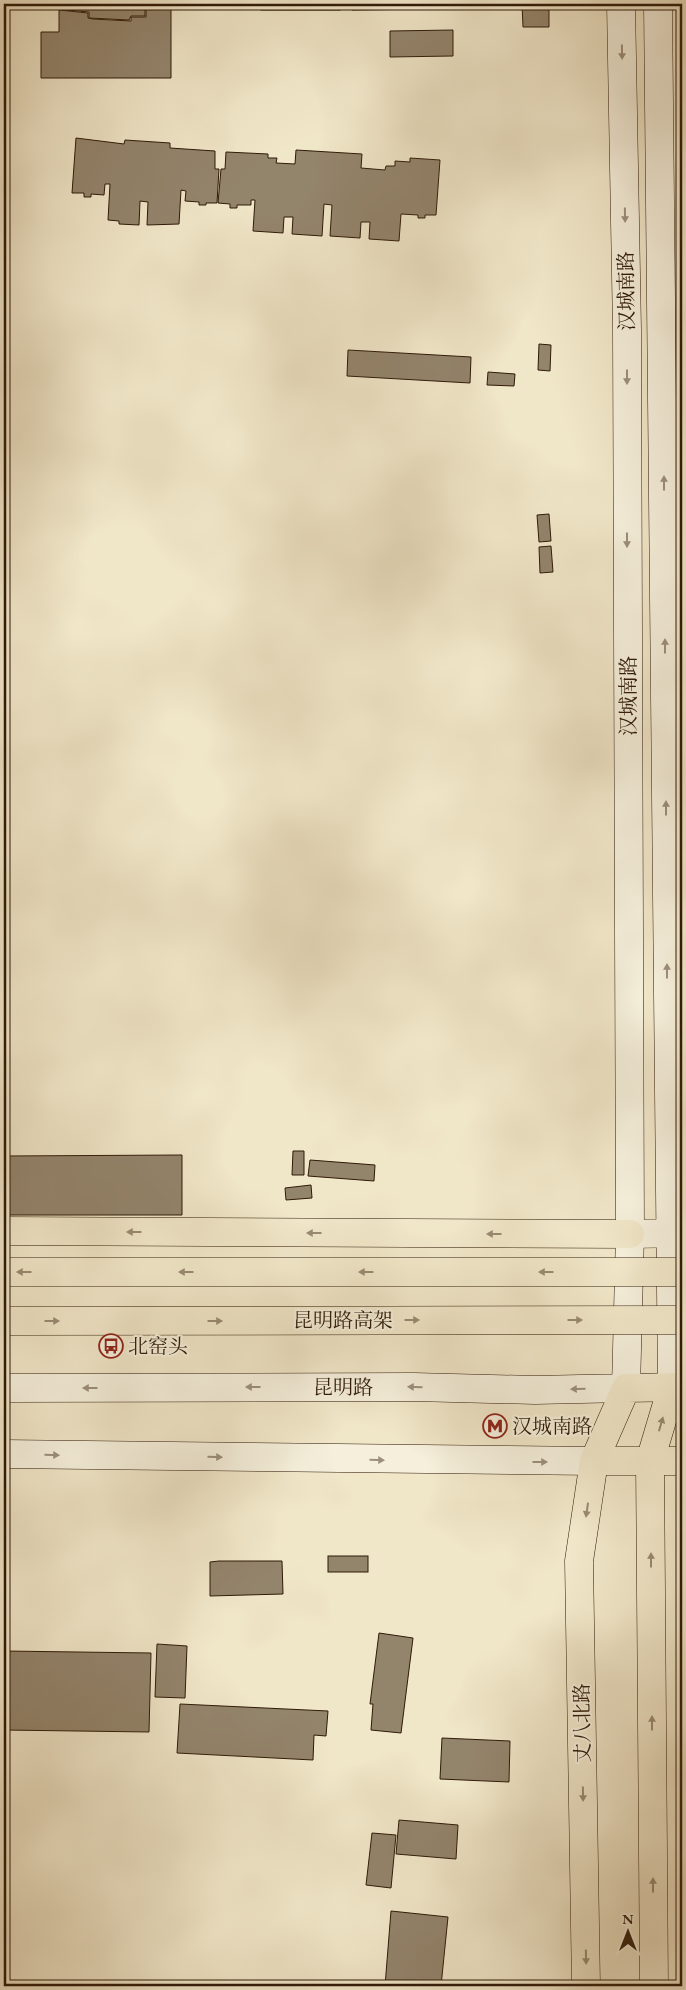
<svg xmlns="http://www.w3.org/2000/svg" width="686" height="1990" viewBox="0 0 686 1990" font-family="'EB Garamond','Noto Serif SC',serif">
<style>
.building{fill:#93846c;stroke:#2f1a08}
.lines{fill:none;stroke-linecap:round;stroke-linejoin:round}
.street-casing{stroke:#5f4d38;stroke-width:29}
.secondary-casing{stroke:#2f1a08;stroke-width:29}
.primary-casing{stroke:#2f1a08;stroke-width:29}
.highway-casing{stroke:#2f1a08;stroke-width:29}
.street{stroke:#f5efdb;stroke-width:28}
.secondary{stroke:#f5efdb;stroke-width:28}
.primary{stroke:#f0e6c8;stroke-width:28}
.highway{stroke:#f0e6c8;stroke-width:28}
.highway-bridge-casing{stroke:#2f1a08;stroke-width:29;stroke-linecap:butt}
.highway-bridge{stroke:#f0e6c8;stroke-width:28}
.oneway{fill:#9c8f7c}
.oneway2{fill:#998a72}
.labels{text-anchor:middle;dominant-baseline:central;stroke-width:4;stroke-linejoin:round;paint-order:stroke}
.street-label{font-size:20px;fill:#2f1a08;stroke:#f5efdb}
.poi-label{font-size:20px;fill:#2f1a08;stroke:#f5efdb;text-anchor:start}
</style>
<rect width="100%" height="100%" fill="#f0e6c8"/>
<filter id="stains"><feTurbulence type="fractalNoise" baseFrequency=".004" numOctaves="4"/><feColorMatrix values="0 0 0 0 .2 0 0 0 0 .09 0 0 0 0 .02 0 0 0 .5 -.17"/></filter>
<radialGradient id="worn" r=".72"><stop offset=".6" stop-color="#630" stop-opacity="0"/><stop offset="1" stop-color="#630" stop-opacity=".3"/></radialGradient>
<g class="building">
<path d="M67 4H145V16H131L129 20 89 18V12L66 10Z"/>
<path d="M146 4H171V78H41V32H59V10L88 13V18L93 19 131 21V17H146Z"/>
<path d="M238 4H260V9L238 5Z"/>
<rect x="261" y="4" width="79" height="6"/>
<path d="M352 4H430V9L352 10Z"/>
<rect x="483" y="4" width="32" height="2"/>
<path d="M522 4H549V27H523Z"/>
<path d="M453 30V56L390 57V31Z"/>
<path d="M76 138 124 144 125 140 170 143V148L215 151V169H219L217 203H206V205H199V202L185 201 186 191 181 190 179 224 147 225 148 202 140 201 139 225 119 224V221L108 220 110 184H105L104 195 91 194V197H84V193H72Z"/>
<path d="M296 150 362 154 361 168 385 170 386 166H395V161L410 162V158L440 160 436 215H425V218H418V215L401 214 399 241 369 239 370 222H361L360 238 330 236 332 205 324 204 322 236 292 234 293 217H284L283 233 253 231 255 200H251V205H237V208H230V204L218 203 221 169H225L226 152 268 154V158H277L276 163 295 164Z"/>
<path d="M539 344 551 345 550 371 538 370Z"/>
<path d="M348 350 471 357 470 383 347 376Z"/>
<path d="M488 372 515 374 514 386 487 385Z"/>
<path d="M549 514 551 541 539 542 537 515Z"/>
<path d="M551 546 553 572 540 573 539 547Z"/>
<path d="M293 1151H304V1175H292Z"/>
<path d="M182 1155V1215H4V1156Z"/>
<path d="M310 1160 375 1165 374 1181 308 1176Z"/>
<path d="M311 1185 312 1198 286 1200 285 1188Z"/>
<rect x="328" y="1556" width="40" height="16"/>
<path d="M219 1561H282L283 1594 210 1596V1562Z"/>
<path d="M379 1633 413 1638 401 1733 371 1730 373 1704H370Z"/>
<path d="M157 1644 187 1646 185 1698 155 1697Z"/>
<path d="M4 1651 151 1653 149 1732 4 1730Z"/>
<path d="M180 1704 328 1711 326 1736 314 1735 313 1760 177 1753Z"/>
<path d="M442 1738 510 1741 509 1782 440 1779Z"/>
<path d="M399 1820 458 1825 456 1859 396 1854Z"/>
<path d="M372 1833 396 1835 391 1888 366 1885Z"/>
<path d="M391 1911 448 1917 441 1986H385Z"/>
</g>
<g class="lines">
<g class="street-casing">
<path id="street" d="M630 1234 682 1233"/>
</g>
<g class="secondary-casing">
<g id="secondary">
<path d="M658 4 672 1387"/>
<path d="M4 1388 414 1387 535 1390 626 1388 630 1234 627 329 621 4"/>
<path d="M4 1454 594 1461"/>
</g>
</g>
<g class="primary-casing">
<g id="primary">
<path d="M594 1461H682"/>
<path d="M586 1986 579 1561 594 1461 626 1388 682 1387"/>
<path d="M654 1986 650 1461 672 1387"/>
</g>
</g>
<g class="highway-casing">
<path id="highway" d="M4 1231 630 1234"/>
</g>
<use href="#street" class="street"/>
<use href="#secondary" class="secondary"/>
<use href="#primary" class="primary"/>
<use href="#highway" class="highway"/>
<g class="highway-bridge-casing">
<g id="highway-bridge">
<path d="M4 1272H682"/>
<path d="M4 1321 682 1320"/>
</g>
</g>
<use href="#highway-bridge" class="highway-bridge"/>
</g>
<defs><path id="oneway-solid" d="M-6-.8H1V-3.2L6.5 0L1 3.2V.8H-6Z" transform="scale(1.25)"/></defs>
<g class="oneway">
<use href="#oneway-solid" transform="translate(622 52) rotate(89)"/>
<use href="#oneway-solid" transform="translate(625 215) rotate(89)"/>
<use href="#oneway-solid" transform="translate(627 377) rotate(90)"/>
<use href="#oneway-solid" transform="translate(664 483) rotate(-90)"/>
<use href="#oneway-solid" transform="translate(627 540) rotate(90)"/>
<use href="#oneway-solid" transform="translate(665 646) rotate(-90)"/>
<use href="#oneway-solid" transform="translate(666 808) rotate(-90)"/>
<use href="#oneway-solid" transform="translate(667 971) rotate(-90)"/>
<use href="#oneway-solid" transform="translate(253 1387) rotate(180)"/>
<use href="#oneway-solid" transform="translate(415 1387) rotate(-179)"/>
<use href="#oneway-solid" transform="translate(90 1388) rotate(-180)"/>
<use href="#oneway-solid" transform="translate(578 1389) rotate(178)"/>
<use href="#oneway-solid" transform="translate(52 1455) rotate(1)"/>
<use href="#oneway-solid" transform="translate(215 1457) rotate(1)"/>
<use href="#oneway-solid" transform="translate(377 1460) rotate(1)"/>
<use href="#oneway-solid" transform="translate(540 1462)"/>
</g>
<g class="oneway2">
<use href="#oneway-solid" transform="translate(134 1232) rotate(-180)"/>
<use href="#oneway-solid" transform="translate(314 1233) rotate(-180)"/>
<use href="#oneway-solid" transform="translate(494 1234) rotate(-180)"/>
<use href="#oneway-solid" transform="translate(24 1272) rotate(180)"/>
<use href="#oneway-solid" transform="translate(186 1272) rotate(180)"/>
<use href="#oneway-solid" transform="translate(366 1272) rotate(180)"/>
<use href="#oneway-solid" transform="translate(546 1272) rotate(180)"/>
<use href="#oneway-solid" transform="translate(412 1320)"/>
<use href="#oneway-solid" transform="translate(575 1320)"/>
<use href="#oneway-solid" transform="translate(52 1321)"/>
<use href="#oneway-solid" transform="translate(215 1321)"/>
<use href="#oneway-solid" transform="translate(661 1424) rotate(-74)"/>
<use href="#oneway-solid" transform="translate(587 1510) rotate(98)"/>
<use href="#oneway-solid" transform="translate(651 1560) rotate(-90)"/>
<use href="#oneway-solid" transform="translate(652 1723) rotate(-90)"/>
<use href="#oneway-solid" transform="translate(583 1794) rotate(89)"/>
<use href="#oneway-solid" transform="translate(653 1885) rotate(-90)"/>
<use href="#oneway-solid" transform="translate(586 1957) rotate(89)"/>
</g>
<defs>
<g id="bus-ring" transform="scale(1.25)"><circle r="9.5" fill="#f5efdb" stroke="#8f2418" stroke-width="1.5"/><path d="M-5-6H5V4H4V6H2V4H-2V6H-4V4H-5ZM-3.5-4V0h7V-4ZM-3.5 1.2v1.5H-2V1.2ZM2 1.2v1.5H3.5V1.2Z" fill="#8f2418"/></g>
<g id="metro-ring" transform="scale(1.25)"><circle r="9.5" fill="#f5efdb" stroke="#8f2418" stroke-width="1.5"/><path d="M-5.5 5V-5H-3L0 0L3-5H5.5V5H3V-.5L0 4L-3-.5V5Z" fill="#8f2418"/></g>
</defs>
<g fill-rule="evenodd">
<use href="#bus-ring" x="111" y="1346"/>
<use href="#metro-ring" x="495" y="1426"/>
</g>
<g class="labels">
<g class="street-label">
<text transform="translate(626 291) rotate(-91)">汉城南路</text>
<text transform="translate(628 696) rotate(-90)">汉城南路</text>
<text x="343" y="1320">昆明路高架</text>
<text x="343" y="1387">昆明路</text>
<text transform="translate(582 1723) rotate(-91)">丈八北路</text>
</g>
<g class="poi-label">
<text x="128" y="1346">北窑头</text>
<text x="512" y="1426">汉城南路</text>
</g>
</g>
<rect width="686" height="1990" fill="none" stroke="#f0e6c8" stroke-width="20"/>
<rect x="5" y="5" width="676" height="1980" fill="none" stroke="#2f1a08" stroke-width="2.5"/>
<rect x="10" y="10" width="666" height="1970" fill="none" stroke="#2f1a08"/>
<g transform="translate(628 1932)" stroke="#f5efdb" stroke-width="4" paint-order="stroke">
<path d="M0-4L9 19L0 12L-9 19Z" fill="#2f1a08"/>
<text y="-8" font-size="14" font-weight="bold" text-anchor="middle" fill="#2f1a08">N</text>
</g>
<rect width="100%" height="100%" filter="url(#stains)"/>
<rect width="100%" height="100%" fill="url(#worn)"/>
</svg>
